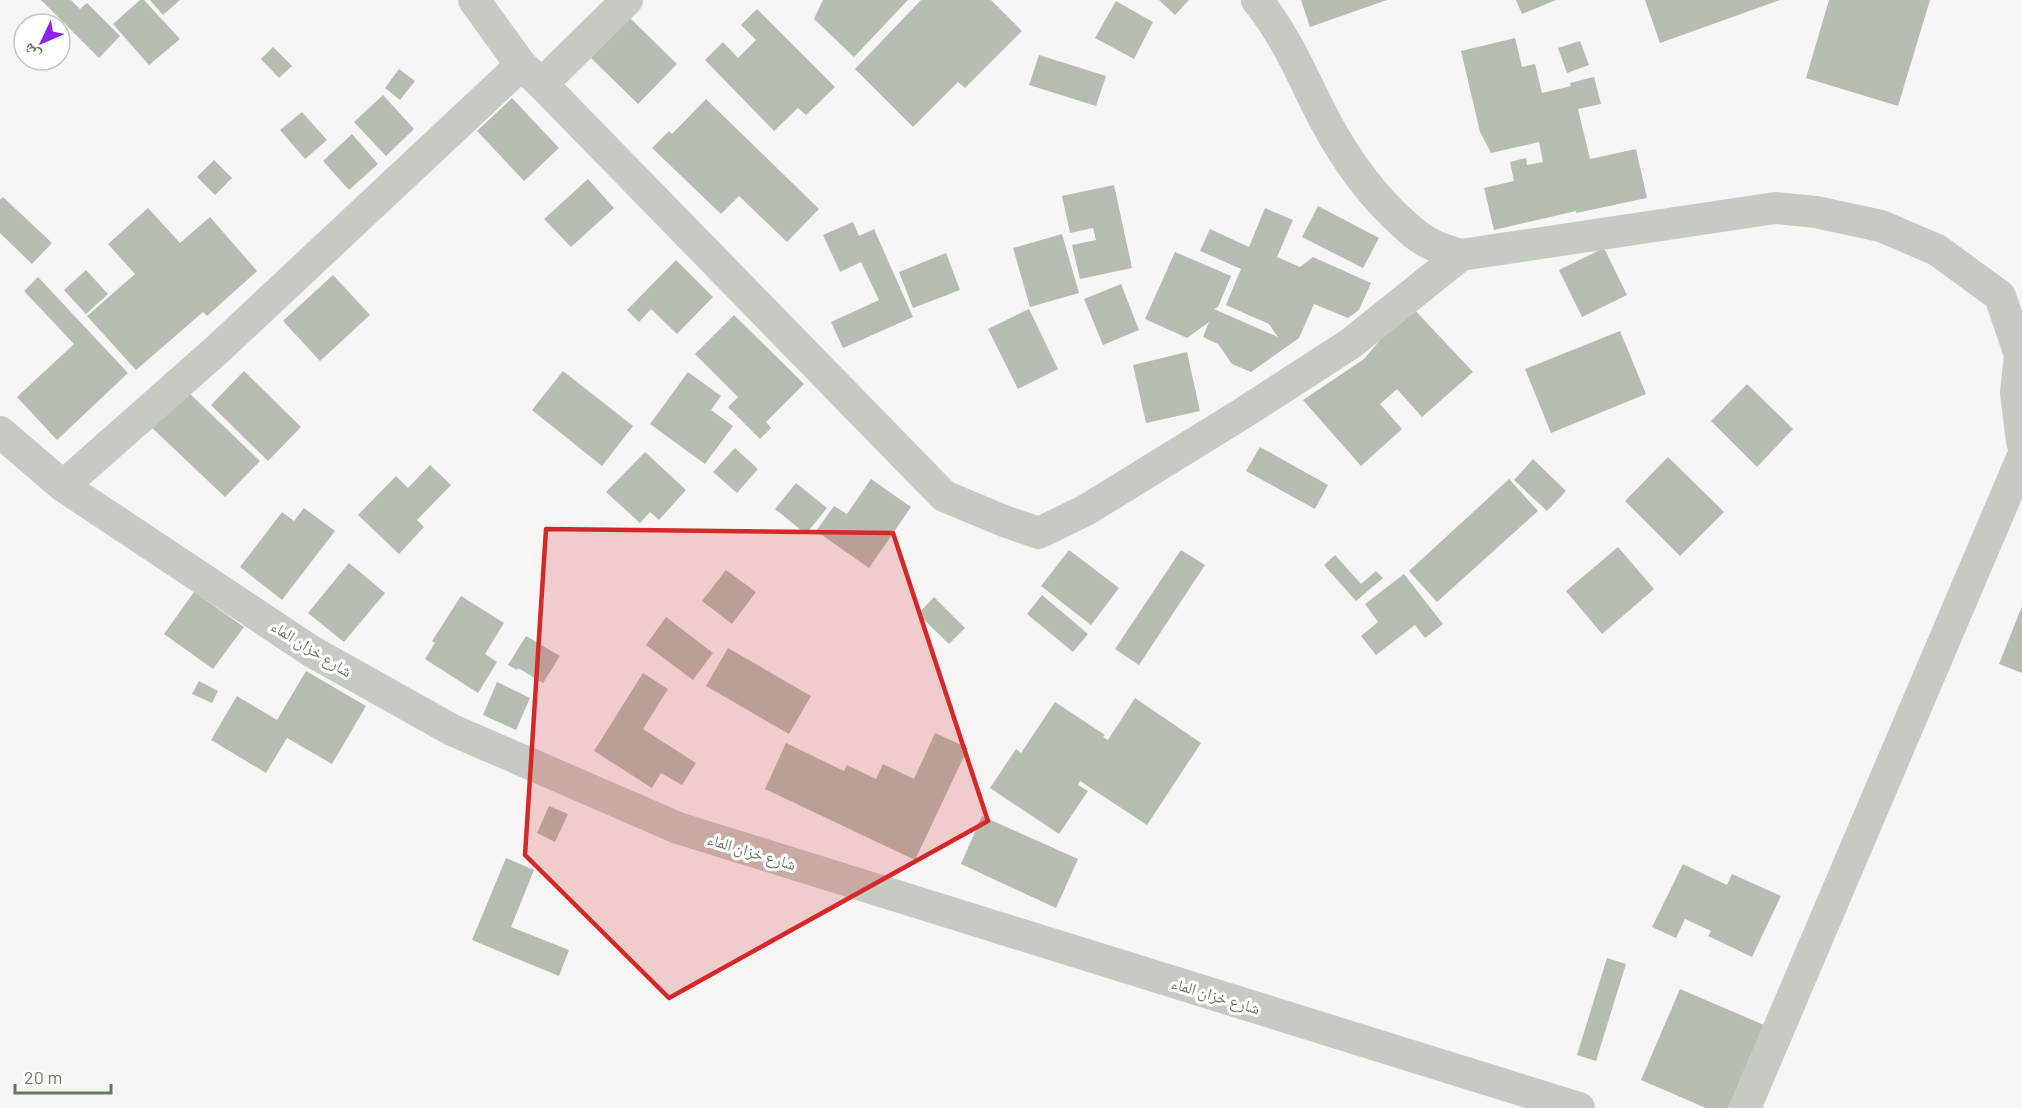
<svg xmlns="http://www.w3.org/2000/svg" width="2022" height="1108" viewBox="0 0 2022 1108" font-family="Barlow,'Noto Naskh Arabic',sans-serif">
<style>
.building{fill:#b4bdb0}
.lines{fill:none;stroke-linecap:round;stroke-linejoin:round}
.street{stroke:#c5cbc2;stroke-width:32}
.marked{fill:#d62828;fill-opacity:0.2;stroke:#d62828;stroke-width:4.5;stroke-linejoin:round}
.labels{text-anchor:middle;dominant-baseline:central;stroke-width:6;stroke-linejoin:round;paint-order:stroke}
.street-label{font-size:16px;fill:#657b5d;stroke:#fff}
</style>
<rect width="100%" height="100%" fill="#f8f5f7"/>
<g class="building">
<path d="M41 0H71L80 9 87 3 120 36 99 58Z"/>
<path d="M140 0H144L180 39 149 65 113 24Z"/>
<path d="M150 0H180L163 15Z"/>
<path d="M823 0H908L854 57 814 19Z"/>
<path d="M921 0H991L1022 31 965 88 958 82 913 127 855 69Z"/>
<path d="M1159 0H1189L1175 15Z"/>
<path d="M1301 0H1387L1310 27Z"/>
<path d="M1516 0H1556L1522 14Z"/>
<path d="M1645 0H1780L1660 43Z"/>
<path d="M1829 0H1930L1898 106 1806 78Z"/>
<path d="M1116 1 1153 22 1134 59 1095 38Z"/>
<path d="M757 9 835 87 806 115 798 108 774 131 705 60 723 42 738 58 756 40 741 25Z"/>
<path d="M630 18 677 64 638 104 591 58Z"/>
<path d="M1515 38 1522 67 1535 64 1542 93 1571 86 1570 83 1594 77 1601 104 1578 109 1590 159 1636 149 1647 198 1576 213V211L1494 230 1484 188 1514 181 1510 162 1526 158 1527 165 1543 162 1539 142 1491 153 1480 132 1461 51Z"/>
<path d="M1580 41 1589 65 1567 73 1558 48Z"/>
<path d="M273 47 292 66 279 78 261 59Z"/>
<path d="M1039 55 1106 76 1096 106 1029 85Z"/>
<path d="M399 69 415 81 400 100 385 88Z"/>
<path d="M383 95 414 129 386 156 354 122Z"/>
<path d="M512 98 559 148 524 181 477 131Z"/>
<path d="M706 99 819 209 787 242 739 196 721 214 652 148 669 131 672 134Z"/>
<path d="M302 112 327 140 305 159 280 130Z"/>
<path d="M352 134 378 164 349 190 323 161Z"/>
<path d="M214 160 232 178 215 195 197 177Z"/>
<path d="M588 179 614 208 571 247 544 219Z"/>
<path d="M1114 185 1132 268 1080 279 1072 245 1096 240 1093 228 1070 233 1062 196Z"/>
<path d="M3 197 52 243 32 264 0 233V200Z"/>
<path d="M1318 206 1379 238 1363 268 1302 237Z"/>
<path d="M148 208 180 243 210 217 257 271 207 316 203 312 136 370 87 316 135 274 108 244Z"/>
<path d="M1265 208 1293 220 1277 257 1300 267 1313 257 1371 283 1359 310 1348 318 1314 304 1299 338 1251 372 1232 364 1218 344 1203 337 1209 322 1187 338 1145 319 1175 252 1231 276 1218 307 1214 309 1278 337 1269 324 1226 305 1241 269 1200 251 1210 229 1249 247Z"/>
<path d="M853 222 859 236 874 229 913 317 843 348 831 322 879 300 861 262 840 272 823 235Z"/>
<path d="M1062 234 1079 293 1030 307 1013 248Z"/>
<path d="M1604 248 1627 295 1582 317 1559 270Z"/>
<path d="M946 253 960 290 913 308 899 272Z"/>
<path d="M676 260 713 297 677 334 651 309 639 322 627 310Z"/>
<path d="M86 270 108 294 86 314 64 290Z"/>
<path d="M333 275 370 315 320 361 283 321Z"/>
<path d="M38 277 128 373 57 440 17 397 74 344 24 291Z"/>
<path d="M1121 284 1139 330 1103 345 1084 299Z"/>
<path d="M1410 305 1473 372 1422 417 1397 389 1380 404 1402 429 1361 466 1303 400 1364 359Z"/>
<path d="M1029 309 1058 369 1018 389 988 329Z"/>
<path d="M734 315 804 384 766 422 771 428 760 439 728 407 738 397 695 354Z"/>
<path d="M1620 331 1646 394 1551 433 1525 369Z"/>
<path d="M1187 352 1200 411 1146 423 1133 365Z"/>
<path d="M244 371 301 427 268 461 211 405Z"/>
<path d="M563 371 633 426 602 466 532 410Z"/>
<path d="M688 372 721 396 711 410 733 426 705 464 650 424Z"/>
<path d="M1747 384 1793 429 1757 467 1711 421Z"/>
<path d="M184 388 260 461 225 497 149 425Z"/>
<path d="M1260 447 1328 485 1315 509 1246 471Z"/>
<path d="M735 448 758 469 737 493 713 472Z"/>
<path d="M645 452 686 490 659 520 650 512 640 523 606 492Z"/>
<path d="M1668 457 1724 512 1680 556 1625 501Z"/>
<path d="M1533 459 1566 491 1547 511 1514 480Z"/>
<path d="M430 465 451 485 417 520 424 527 399 554 358 515 396 476 408 488Z"/>
<path d="M871 479 911 507 869 568 816 531 834 506 847 514Z"/>
<path d="M1509 479 1538 511 1437 602 1409 571Z"/>
<path d="M796 483 827 508 806 534 775 509Z"/>
<path d="M304 508 335 531 282 600 240 567 282 512 294 521Z"/>
<path d="M1618 547 1654 589 1602 634 1566 591Z"/>
<path d="M1069 550 1119 588 1091 625 1041 586Z"/>
<path d="M1181 550 1205 565 1139 665 1115 649Z"/>
<path d="M1335 555 1361 584 1376 571 1383 578 1356 601 1324 565Z"/>
<path d="M349 563 385 593 344 642 308 613Z"/>
<path d="M726 570 756 592 732 624 702 601Z"/>
<path d="M1404 574 1443 624 1425 638 1415 625 1376 655 1361 636 1378 622 1365 604Z"/>
<path d="M194 592 244 627 213 669 164 634Z"/>
<path d="M1042 595 1088 634 1073 652 1027 614Z"/>
<path d="M461 596 504 623 485 654 497 662 478 693 425 659 435 643 432 641Z"/>
<path d="M934 597 965 628 949 644 918 614Z"/>
<path d="M2022 606V673L1999 664Z"/>
<path d="M666 617 713 653 693 680 646 645Z"/>
<path d="M526 636 560 656 543 683 518 668 517 670 508 665Z"/>
<path d="M728 648 811 696 789 734 706 686Z"/>
<path d="M306 671 366 706 332 764 287 738 266 773 211 740 237 696 277 720Z"/>
<path d="M643 673 668 689 643 729 696 763 682 785 661 773 652 788 594 751Z"/>
<path d="M199 681 218 691 212 703 192 694Z"/>
<path d="M497 682 530 698 516 730 483 715Z"/>
<path d="M1135 698 1201 743 1147 825 1080 781 1078 785 1088 791 1059 834 990 788 1016 749 1021 753 1055 702 1105 735 1103 737 1108 740Z"/>
<path d="M935 733 968 748 915 860 765 789 786 743 844 771 847 765 876 779 883 764 914 779Z"/>
<path d="M549 806 568 814 555 842 537 833Z"/>
<path d="M982 816 1078 859 1056 908 961 864Z"/>
<path d="M506 858 534 870 511 927 569 950 559 976 472 940Z"/>
<path d="M1683 864 1727 885 1732 874 1781 896 1752 957 1708 936 1711 931 1685 919 1676 938 1652 927Z"/>
<path d="M1607 958 1626 964 1596 1061 1577 1055Z"/>
<path d="M1680 989 1764 1025 1728 1108H1706L1641 1080Z"/>
</g>
<g class="lines">
<g class="street">
<path d="M474 0 521 65 542 84 944 496 1004 521 1039 533 1086 510 1240 415 1350 344 1461 255"/>
<path d="M1257 0C1284 34 1298 66 1316 103 1336 144 1362 184 1395 216 1406 226 1417 238 1431 244 1440 249 1451 252 1461 255L1775 208 1816 212 1881 226 1937 250 2000 296 2020 355 2016 393 2022 442"/>
<path d="M542 84 627 0"/>
<path d="M0 432 63 486 311 651 452 730 678 828 1579 1108"/>
<path d="M63 486 219 348 521 65"/>
<path d="M1745 1108 2022 458"/>
</g>
</g>
<path class="marked" d="M546 529 893 533 988 821 669 998 525 855Z"/>
<g class="labels">
<g class="street-label">
<text transform="translate(312 648) rotate(32)">شارع خزان الماء</text>
<text transform="translate(752 851) rotate(17)">شارع خزان الماء</text>
<text transform="translate(1216 995) rotate(17)">شارع خزان الماء</text>
</g>
</g>
<g transform="translate(42 42) rotate(226)"><circle r="28" fill="#ffffff" stroke="#c1cabe" stroke-width="1.5"/>
<path d="M0-4.5L10 22L0 15L-10 22Z" fill="#8e23ea"/>
<text y="-9" font-size="16" font-weight="bold" text-anchor="middle" fill="#657b5d">ش</text>
</g>
<path d="M15 1084v9h96v-9" fill="none" stroke="#657b5d" stroke-width="3"/>
<text x="24" y="1084" font-size="18" fill="#657b5d" stroke="#ffffff" stroke-width="4.5" paint-order="stroke">20 m</text>
</svg>
